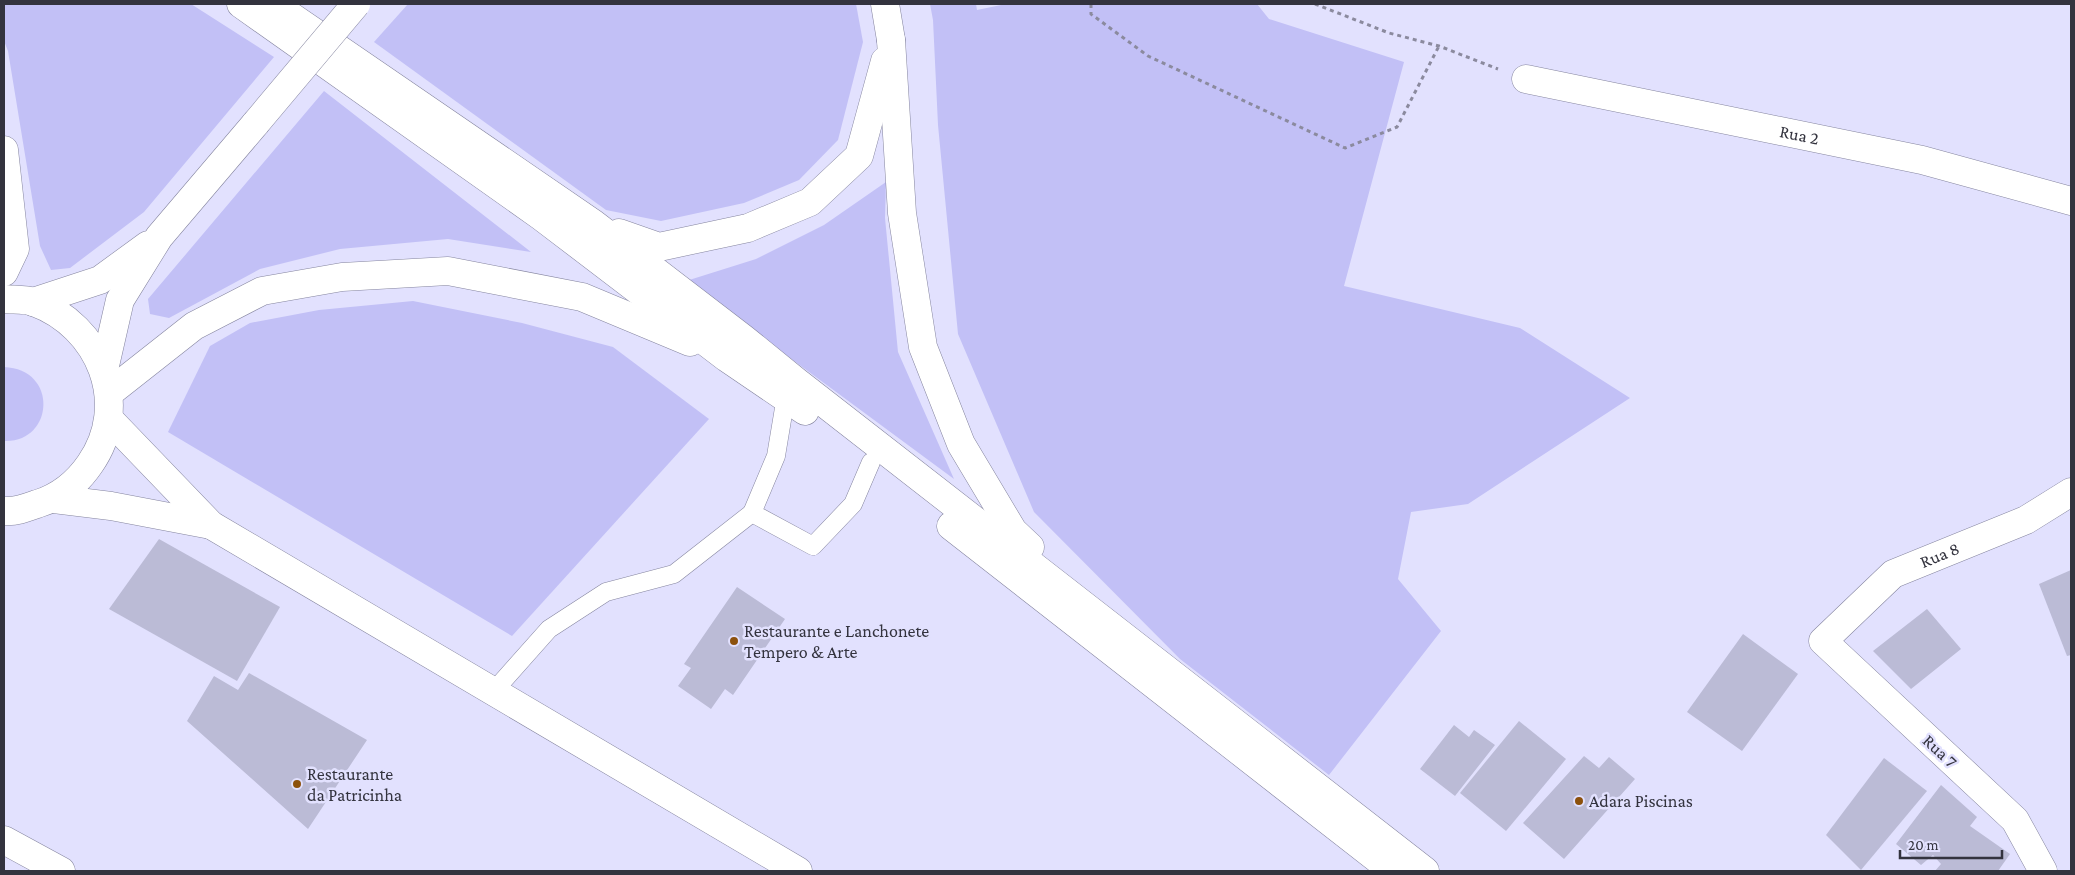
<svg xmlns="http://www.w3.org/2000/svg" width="2075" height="875" viewBox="0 0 2075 875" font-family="'Crimson Pro',serif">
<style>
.green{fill:#c2c0f6}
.building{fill:#bbbbd6}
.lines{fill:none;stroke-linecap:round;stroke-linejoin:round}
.service-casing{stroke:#85859f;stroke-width:19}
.minor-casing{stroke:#85859f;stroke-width:29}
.tertiary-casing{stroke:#85859f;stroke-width:29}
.primary-casing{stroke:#85859f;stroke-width:29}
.path{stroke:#8b8a9e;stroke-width:3;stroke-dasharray:4 4;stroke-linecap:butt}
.service{stroke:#fff;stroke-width:18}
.minor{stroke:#fff;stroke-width:28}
.tertiary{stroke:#fff;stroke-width:28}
.primary{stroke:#fff;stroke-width:28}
.tertiary-bridge-casing{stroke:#85859f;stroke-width:29;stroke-linecap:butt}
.tertiary-bridge{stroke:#fff;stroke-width:28}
.poi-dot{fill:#8c510c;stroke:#e2e1fe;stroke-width:2}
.labels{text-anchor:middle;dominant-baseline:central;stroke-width:5;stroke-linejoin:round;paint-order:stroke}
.street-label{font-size:18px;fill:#33333e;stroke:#e2e1fe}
.poi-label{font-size:18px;fill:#33333e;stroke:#e2e1fe;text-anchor:start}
</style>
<rect width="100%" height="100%" fill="#e2e1fe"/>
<g class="green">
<path d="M4 4H191L274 57 144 212 70 268 51 270 40 246 8 51 4 41Z"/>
<path d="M408 4H856L863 42 838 140 799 180 744 203 661 221 606 210 374 42Z"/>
<path d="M930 4H976L977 10 1006 4H1257L1269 19 1404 62 1344 286 1520 328 1630 398 1468 504 1411 512 1398 579 1441 631 1329 775 1180 659 1034 512 958 334 938 125 933 20Z"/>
<path d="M324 91 531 252 448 239 340 249 260 269 169 318 150 314 148 299Z"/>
<path d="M886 182 885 218 898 352 954 479 686 281 756 259 824 225Z"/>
<path d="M413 301 522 323 613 347 709 419 512 636 168 432 210 346 250 323 319 310Z"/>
<path d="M4 367C59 369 54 443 4 441Z"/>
</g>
<g class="building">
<path d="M159 539 280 607 237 681 109 609Z"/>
<path d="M2071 570V655L2067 656 2039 584Z"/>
<path d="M737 587 785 619 733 695 725 689 711 709 678 686 691 668 684 664Z"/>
<path d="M1927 609 1961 649 1911 689 1873 651Z"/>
<path d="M1743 634 1798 674 1742 751 1687 712Z"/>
<path d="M249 673 367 740 308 829 187 721 214 676 238 690Z"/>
<path d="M1519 721 1566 759 1506 831 1460 793Z"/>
<path d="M1454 725 1469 737 1474 730 1495 745 1455 796 1420 769Z"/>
<path d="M1584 756 1599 768 1609 757 1635 779 1564 859 1523 823Z"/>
<path d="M1884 758 1927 791 1861 870 1826 835Z"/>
<path d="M1941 785 1977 817 1970 826 2010 854 1998 871H1935L1941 864 1933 855 1921 865 1896 844Z"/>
</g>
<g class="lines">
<g class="service-casing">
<g id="service">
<path d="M786 396 776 456 752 513 813 546 853 504 871 462"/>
<path d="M493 692 549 629 606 592 674 574 752 513"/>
</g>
</g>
<g class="minor-casing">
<g id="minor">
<path id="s1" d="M1526 79 1922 160 2071 201"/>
<path d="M4 840 61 871"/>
<path id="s2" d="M2043 871 2015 820 1823 641 1893 574 2026 520 2071 492"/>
</g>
</g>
<g class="tertiary-casing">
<g id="tertiary">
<path d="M885 4 891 40"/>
<path d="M4 299C13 300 25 299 34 302 100 326 132 404 90 464 77 483 60 497 37 504 26 508 16 512 4 511"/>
<path d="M33 302 100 280 148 245"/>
<path d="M104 370 120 300 159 237 256 123"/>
<path d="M109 419 211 525 798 871"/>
<path d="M54 499 111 506 211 525"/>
</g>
</g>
<g class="primary-casing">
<g id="primary">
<path d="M241 4 542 217 727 358 805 411"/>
<path d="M273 4 594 224 744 339 797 382 1425 871"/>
<path d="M891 40 902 213 923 347 961 444 1013 531 1030 547"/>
<path d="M4 150 15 249 4 272"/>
<path d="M619 233 659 247 748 228 810 202 859 156 885 61"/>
<path d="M109 393 194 326 262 291 342 277 448 271 582 297 690 342"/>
<path d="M951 526 1393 871"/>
</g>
</g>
<g class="path">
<path d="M1091 4V14L1148 56 1345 148 1397 127 1439 46"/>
<path d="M1315 4 1389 33 1439 46 1498 69"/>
</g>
<use href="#service" class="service"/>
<use href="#minor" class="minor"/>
<use href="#tertiary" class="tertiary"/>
<use href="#primary" class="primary"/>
<g class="tertiary-bridge-casing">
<path id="tertiary-bridge" d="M256 123 356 4"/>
</g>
<use href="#tertiary-bridge" class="tertiary-bridge"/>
</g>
<g class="poi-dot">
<circle cx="734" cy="641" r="5"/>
<circle cx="297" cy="784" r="5"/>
<circle cx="1579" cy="801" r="5"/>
</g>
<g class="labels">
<g class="street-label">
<text stroke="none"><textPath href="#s1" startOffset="279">Rua 2</textPath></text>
<text stroke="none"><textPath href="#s2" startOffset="468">Rua 8</textPath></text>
<text transform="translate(1940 751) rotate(43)">Rua 7</text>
</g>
<g class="poi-label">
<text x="744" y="631">Restaurante e Lanchonete<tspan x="744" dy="21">Tempero &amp; Arte</tspan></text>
<text x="307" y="774">Restaurante<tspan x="307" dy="21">da Patricinha</tspan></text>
<text x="1589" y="801">Adara Piscinas</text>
</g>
</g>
<rect width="2075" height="875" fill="none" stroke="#33333e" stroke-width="10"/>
<path d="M1900 850v8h102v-8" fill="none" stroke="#33333e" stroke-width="2.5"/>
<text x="1908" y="850" font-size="15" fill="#33333e" stroke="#e2e1fe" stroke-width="4" paint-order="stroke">20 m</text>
</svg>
